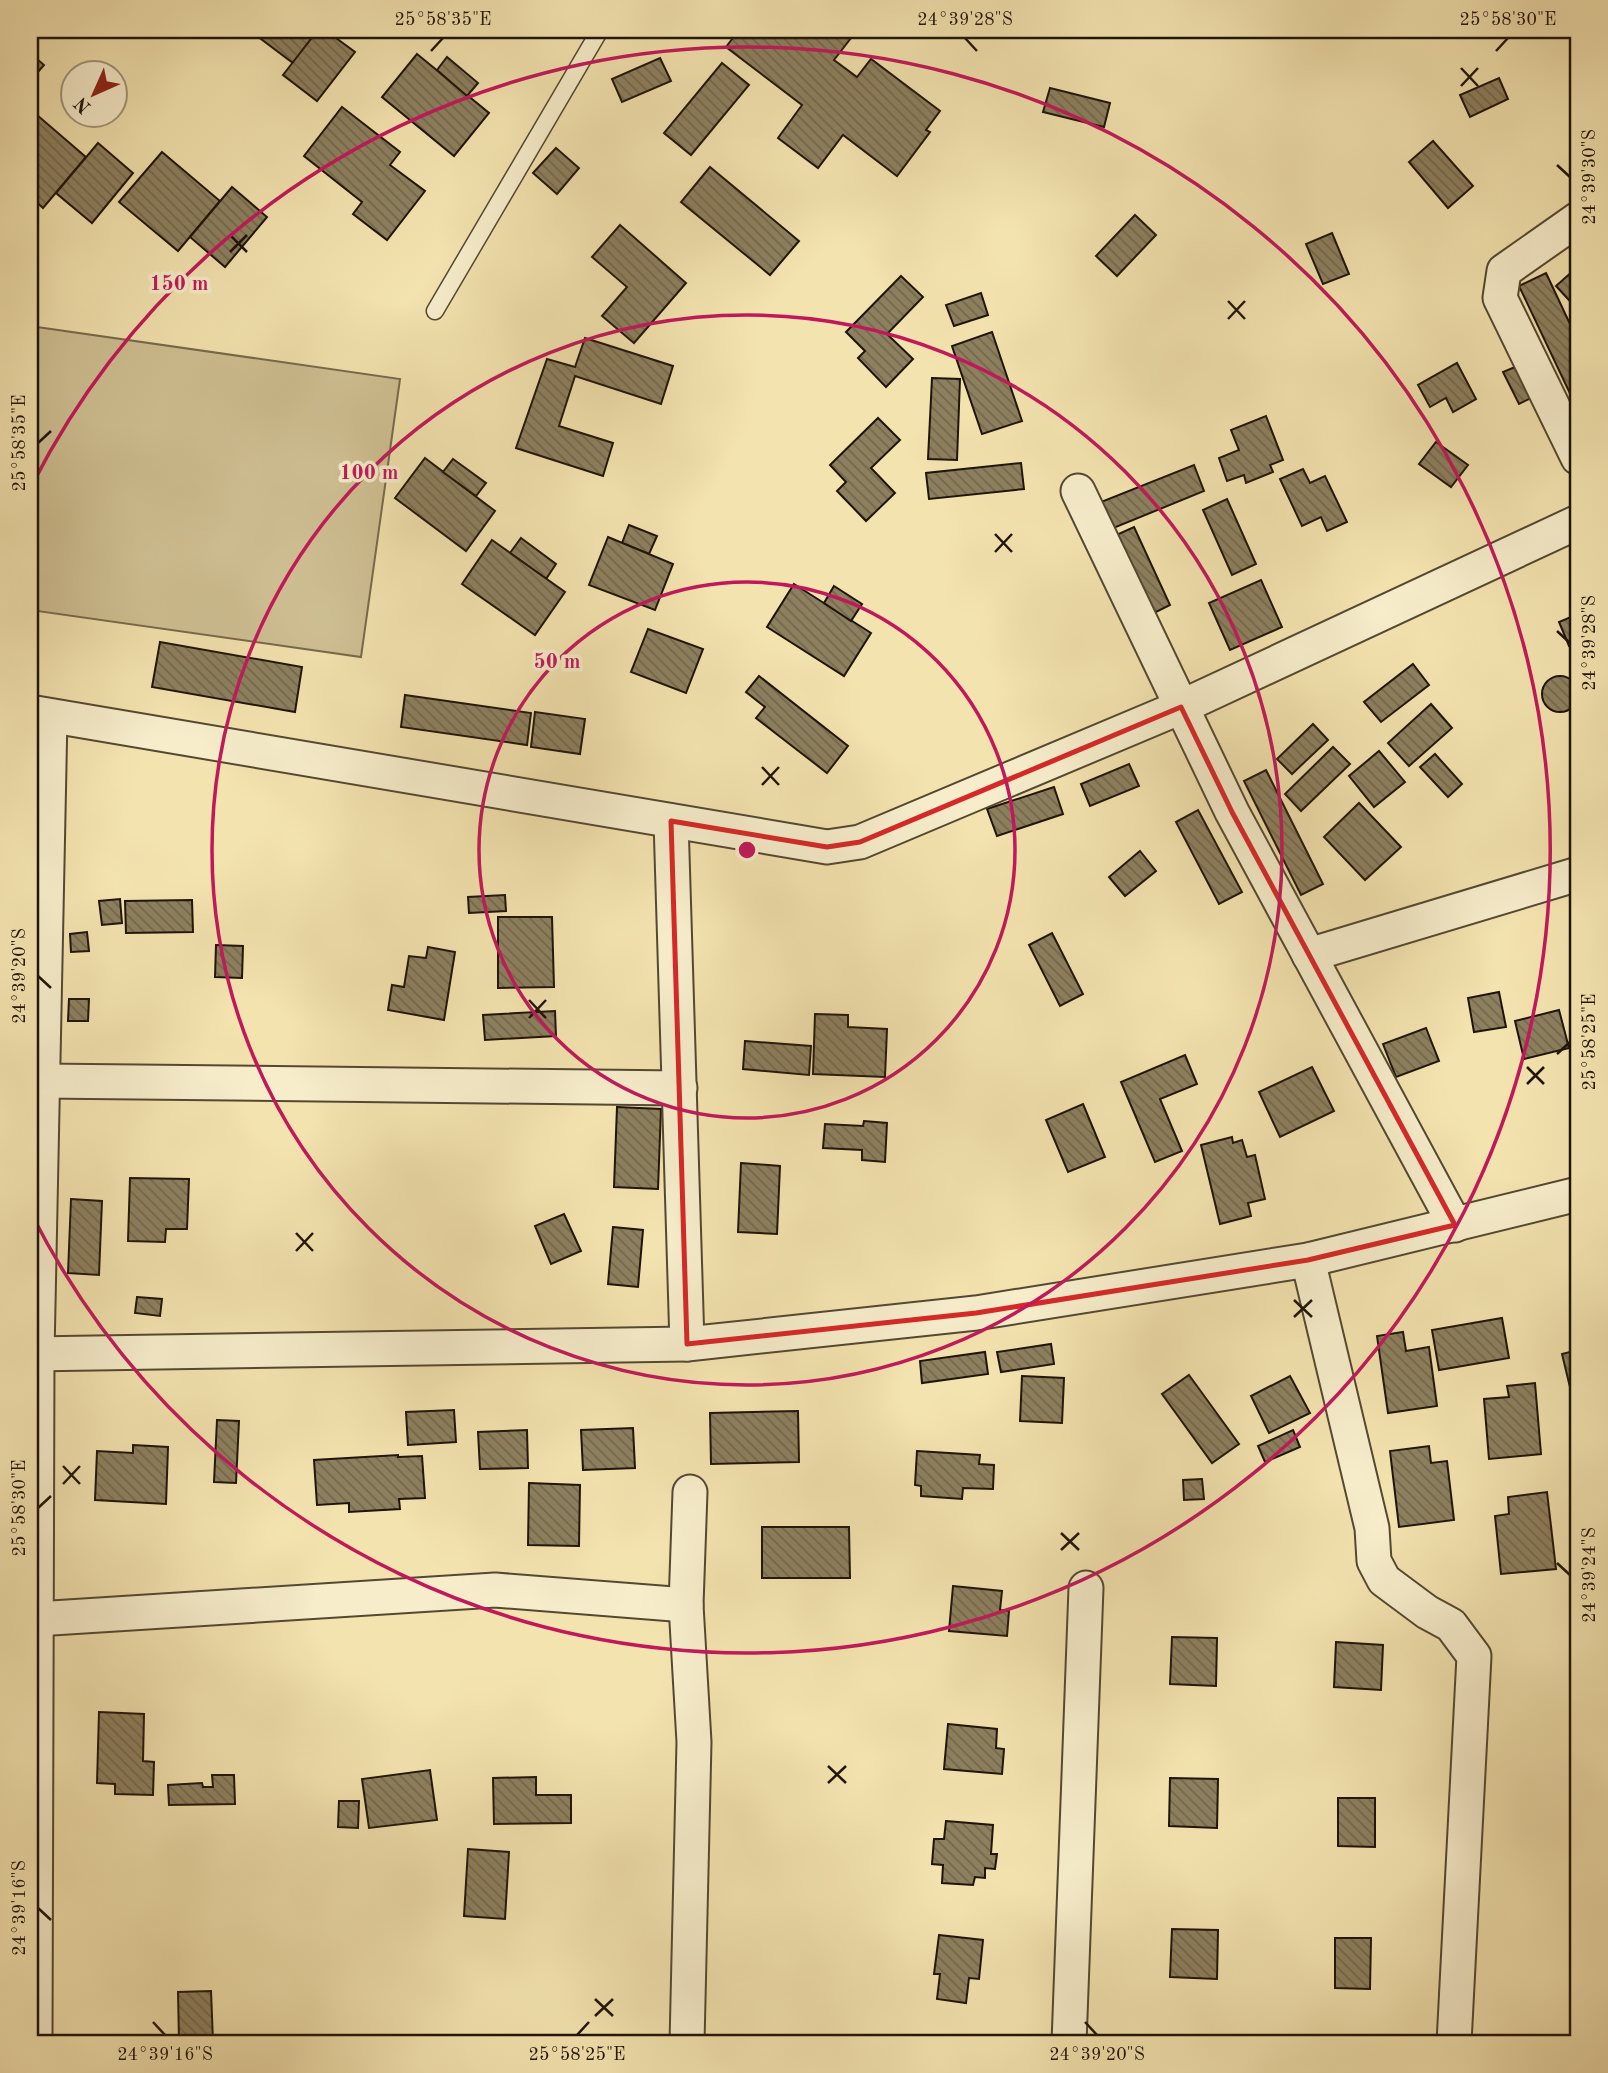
<svg xmlns="http://www.w3.org/2000/svg" width="1608" height="2073" viewBox="0 0 1608 2073" font-family="'Old Standard TT',serif">
<style>
.garden{fill:#cfc093;stroke:#776a4e;stroke-width:2}
.building{fill:url(#building-back-hatch);stroke:#1f1409;stroke-width:2}
.lines{fill:none;stroke-linecap:round;stroke-linejoin:round}
.service-casing{stroke:#544832;stroke-width:19}
.minor-casing{stroke:#544832;stroke-width:37}
.service{stroke:#f7edcb;stroke-width:16}
.minor{stroke:#f7edcb;stroke-width:33}
.marked{fill:none;stroke:#d62828;stroke-width:5;stroke-linejoin:round}
.ticks{fill:none;stroke:#1f1409;stroke-width:2.5}
.ring{fill:none;stroke:#c2185b;stroke-width:3.5}
.centre{fill:#c2185b;stroke:#f7edcb;stroke-width:3.5}
.ring-label{font-size:21px;text-anchor:middle;font-weight:bold;fill:#c2185b;stroke:#f7edcb;stroke-width:7;stroke-linejoin:round;paint-order:stroke}
.neatline{fill:none;stroke:#1f1409;stroke-width:2.5}
.ticks-label{font-size:18px;text-anchor:middle;fill:#1f1409}
</style>
<defs>
<pattern id="building-back-hatch" width="6" height="6" patternUnits="userSpaceOnUse" patternTransform="scale(1.75)"><rect width="6" height="6" fill="#8d805f"/><path d="M-1 5l2 2M0 0l6 6M5-1l2 2" fill="none" stroke="#73684d"/></pattern>
</defs>
<rect width="100%" height="100%" fill="#f3e3af"/>
<filter id="stains"><feTurbulence type="fractalNoise" baseFrequency=".00286" numOctaves="4"/><feColorMatrix values="0 0 0 0 .2 0 0 0 0 .09 0 0 0 0 .02 0 0 0 .5 -.17"/></filter>
<radialGradient id="worn" r=".72"><stop offset=".6" stop-color="#630" stop-opacity="0"/><stop offset="1" stop-color="#630" stop-opacity=".3"/></radialGradient>
<path class="garden" d="M30 326 400 379 361 657 30 610Z"/>
<g class="building">
<path d="M249 30H318L293 63Z"/>
<path d="M318 30H325L355 52 317 101 283 75Z"/>
<path d="M739 30H840L851 38 834 60 857 77 871 59 940 111 926 130 930 132 897 176 843 135 818 168 778 138 802 105 726 47Z"/>
<path d="M1025 30H1052L1051 37 1025 35Z"/>
<path d="M30 53 44 65 30 81Z"/>
<path d="M417 54 489 113 454 156 382 97Z"/>
<path d="M447 57 478 83 467 96 437 70Z"/>
<path d="M660 58 671 81 622 102 612 79Z"/>
<path d="M722 63 749 85 691 155 664 133Z"/>
<path d="M1499 78 1508 99 1470 117 1460 95Z"/>
<path d="M1050 88 1110 103 1104 127 1043 112Z"/>
<path d="M342 107 400 152 390 165 425 191 387 240 353 214 362 202 304 156Z"/>
<path d="M30 109 86 157 43 208 30 196Z"/>
<path d="M1433 141 1473 186 1448 208 1409 162Z"/>
<path d="M98 143 133 173 92 223 56 193Z"/>
<path d="M556 148 579 168 557 194 533 173Z"/>
<path d="M162 152 220 201 178 251 119 202Z"/>
<path d="M710 167 799 241 770 275 681 202Z"/>
<path d="M232 187 267 217 225 267 190 237Z"/>
<path d="M1135 215 1156 235 1117 276 1096 256Z"/>
<path d="M620 225 686 283 634 343 602 316 627 287 592 257Z"/>
<path d="M1332 233 1349 274 1323 284 1306 244Z"/>
<path d="M1574 270 1578 275V310L1556 286Z"/>
<path d="M1546 273 1578 341V403L1575 404 1519 286Z"/>
<path d="M901 276 923 297 887 334 913 359 886 387 858 358 865 351 846 332Z"/>
<path d="M981 293 988 315 954 326 946 305Z"/>
<path d="M992 332 1022 421 982 434 952 346Z"/>
<path d="M585 338 673 366 661 404 575 376 559 426 613 443 603 476 516 448 547 359 575 367Z"/>
<path d="M1457 363 1476 399 1453 412 1446 398 1430 407 1418 385Z"/>
<path d="M1522 364 1537 395 1519 404 1503 372Z"/>
<path d="M932 378 960 379 957 460 928 459Z"/>
<path d="M1266 416 1283 460 1270 465 1273 472 1246 483 1244 475 1227 481 1219 458 1239 450 1231 430Z"/>
<path d="M878 418 900 440 871 468 895 493 866 521 837 491 846 482 830 465Z"/>
<path d="M1436 442 1468 465 1451 487 1419 464Z"/>
<path d="M425 458 495 511 466 551 395 498Z"/>
<path d="M453 459 486 483 476 496 443 472Z"/>
<path d="M1021 463 1024 489 929 499 926 473Z"/>
<path d="M1194 465 1204 491 1111 529 1101 502Z"/>
<path d="M1303 469 1310 483 1325 476 1347 522 1327 531 1321 517 1302 526 1280 479Z"/>
<path d="M1227 499 1256 564 1232 575 1203 510Z"/>
<path d="M629 525 657 536 649 554 622 543Z"/>
<path d="M1134 527 1170 605 1148 616 1112 537Z"/>
<path d="M608 537 673 564 655 610 589 585Z"/>
<path d="M521 538 556 564 546 579 510 553Z"/>
<path d="M492 540 565 592 535 635 462 584Z"/>
<path d="M1261 580 1282 627 1230 650 1209 603Z"/>
<path d="M794 584 871 633 844 676 767 627Z"/>
<path d="M834 586 862 604 851 621 824 603Z"/>
<path d="M1578 614V642L1569 646 1559 622Z"/>
<path d="M648 629 703 649 686 693 631 672Z"/>
<path d="M160 642 302 667 295 712 152 687Z"/>
<path d="M1413 664 1429 685 1381 722 1364 702Z"/>
<path d="M759 676 848 746 827 773 756 718 765 707 746 692Z"/>
<circle cx="1560" cy="694" r="18"/>
<path d="M405 695 531 713 527 745 401 727Z"/>
<path d="M1431 704 1452 728 1409 766 1388 743Z"/>
<path d="M535 712 585 719 580 754 531 747Z"/>
<path d="M1313 724 1328 740 1292 774 1277 759Z"/>
<path d="M1333 747 1350 764 1301 811 1285 794Z"/>
<path d="M1379 751 1405 782 1374 807 1349 776Z"/>
<path d="M1435 754 1462 784 1448 797 1420 767Z"/>
<path d="M1129 764 1139 786 1090 806 1081 784Z"/>
<path d="M1266 770 1323 884 1301 895 1244 781Z"/>
<path d="M1054 787 1063 814 997 836 987 809Z"/>
<path d="M1359 803 1401 847 1365 880 1324 837Z"/>
<path d="M1198 810 1242 892 1219 904 1176 822Z"/>
<path d="M1140 851 1156 871 1125 896 1109 877Z"/>
<path d="M505 895 506 911 469 913 468 897Z"/>
<path d="M120 899 122 923 102 925 99 901Z"/>
<path d="M192 900 193 932 126 933 125 901Z"/>
<path d="M498 917H552L554 987 498 988Z"/>
<path d="M87 932 89 951 71 952 70 934Z"/>
<path d="M1052 933 1083 994 1060 1006 1029 945Z"/>
<path d="M216 945 243 946 242 978 215 977Z"/>
<path d="M428 947 455 952 444 1020 388 1010 392 985 404 987 409 956 426 958Z"/>
<path d="M1499 992 1506 1027 1474 1032 1468 998Z"/>
<path d="M69 999H89L88 1021H68Z"/>
<path d="M1559 1010 1569 1048 1524 1059 1515 1021Z"/>
<path d="M555 1011 556 1036 485 1040 483 1015Z"/>
<path d="M815 1014 848 1015V1027L887 1029 885 1077 813 1074Z"/>
<path d="M1426 1028 1439 1061 1396 1077 1383 1044Z"/>
<path d="M745 1041 811 1046 809 1075 743 1069Z"/>
<path d="M1185 1055 1197 1084 1160 1099 1182 1151 1155 1162 1121 1082Z"/>
<path d="M1312 1067 1334 1111 1280 1137 1259 1092Z"/>
<path d="M1083 1104 1105 1157 1068 1172 1046 1120Z"/>
<path d="M617 1107 661 1109 658 1189 614 1187Z"/>
<path d="M864 1121 887 1123 885 1162 862 1160V1150L823 1148 825 1124 863 1126Z"/>
<path d="M1232 1137 1233 1143 1242 1140 1247 1157 1255 1155 1265 1199 1248 1203 1251 1216 1220 1224 1201 1145Z"/>
<path d="M741 1163 780 1166 777 1234 738 1232Z"/>
<path d="M130 1178 189 1179 187 1229H166L165 1242 128 1241Z"/>
<path d="M71 1199 102 1201 99 1275 68 1273Z"/>
<path d="M564 1214 581 1251 551 1264 535 1226Z"/>
<path d="M613 1227 643 1230 638 1287 608 1284Z"/>
<path d="M137 1297 162 1299 160 1316 135 1313Z"/>
<path d="M1502 1318 1509 1358 1439 1370 1432 1330Z"/>
<path d="M1403 1332 1406 1351 1429 1347 1437 1406 1388 1413 1377 1336Z"/>
<path d="M1051 1344 1054 1364 1001 1372 997 1352Z"/>
<path d="M1578 1350V1407L1575 1408 1562 1354Z"/>
<path d="M985 1352 988 1374 922 1383 920 1361Z"/>
<path d="M1189 1375 1239 1444 1212 1463 1162 1394Z"/>
<path d="M1022 1376 1064 1378 1062 1423 1020 1421Z"/>
<path d="M1290 1376 1310 1413 1269 1433 1251 1396Z"/>
<path d="M1535 1383 1541 1454 1489 1459 1484 1399 1509 1397 1507 1386Z"/>
<path d="M454 1410 456 1442 408 1445 406 1412Z"/>
<path d="M798 1411 799 1462 711 1464 710 1413Z"/>
<path d="M217 1420 239 1421 236 1483 214 1482Z"/>
<path d="M633 1428 635 1468 583 1470 581 1430Z"/>
<path d="M527 1430 528 1468 480 1469 478 1432Z"/>
<path d="M1293 1430 1300 1447 1265 1462 1258 1446Z"/>
<path d="M133 1445 168 1447 166 1504 95 1500 97 1451 133 1453Z"/>
<path d="M1429 1446 1431 1463 1447 1461 1454 1520 1399 1527 1390 1451Z"/>
<path d="M917 1451 980 1455 979 1464 994 1465 993 1489 963 1488 962 1499 921 1496V1486L915 1485Z"/>
<path d="M398 1455V1457L422 1456 425 1498 399 1499 400 1509 349 1512V1503L317 1505 314 1460Z"/>
<path d="M1202 1479 1204 1499 1184 1500 1183 1480Z"/>
<path d="M529 1483 580 1485 579 1546 528 1545Z"/>
<path d="M1547 1492 1556 1569 1501 1574 1495 1516 1509 1514 1508 1497Z"/>
<path d="M762 1527H849L850 1578H762Z"/>
<path d="M953 1586 1002 1591 1000 1610 1009 1611 1007 1636 949 1631Z"/>
<path d="M1172 1637 1217 1638 1216 1686 1170 1684Z"/>
<path d="M1336 1642 1383 1645 1381 1690 1334 1687Z"/>
<path d="M99 1712 144 1714 143 1761 154 1762 153 1795 115 1794V1784L97 1783Z"/>
<path d="M948 1724 997 1729 996 1748 1004 1749 1002 1774 944 1769Z"/>
<path d="M430 1770 437 1820 369 1828 362 1779Z"/>
<path d="M212 1775H234L235 1804 169 1805 168 1785 202 1783 203 1787H213Z"/>
<path d="M536 1777V1795H571V1823L494 1824 493 1778Z"/>
<path d="M1170 1778 1218 1779 1217 1828 1169 1826Z"/>
<path d="M1338 1798H1375V1847L1338 1846Z"/>
<path d="M339 1801H359L358 1828 338 1827Z"/>
<path d="M946 1821 993 1825 991 1854H997L995 1869 985 1868V1878L975 1877 973 1885 942 1883 943 1865 932 1864 934 1839H944Z"/>
<path d="M468 1849 509 1852 505 1919 464 1916Z"/>
<path d="M1172 1929 1218 1930 1217 1979 1170 1977Z"/>
<path d="M939 1935 983 1940 979 1979 969 1978 966 2003 937 1999 940 1974H934Z"/>
<path d="M1335 1938H1371L1370 1989 1335 1988Z"/>
<path d="M211 1991 213 2041 179 2042 178 1992Z"/>
<path d="M935 2036 978 2041V2043H934Z"/>
</g>
<g class="lines">
<g class="service-casing">
<path id="service" d="M435 311 600 30"/>
</g>
<g class="minor-casing">
<g id="minor">
<path d="M1578 219 1504 271 1500 298 1578 458"/>
<path d="M1078 491 1232 812 1455 1225"/>
<path d="M30 712 827 847 860 842 1181 707 1578 522"/>
<path d="M671 821 687 1344"/>
<path d="M1309 955 1578 874"/>
<path d="M42 1081 680 1088"/>
<path d="M1308 1260 1372 1528 1374 1561 1384 1580 1427 1612 1451 1625 1474 1656 1454 2043"/>
<path d="M30 1354 687 1344 976 1313 1308 1260 1578 1194"/>
<path d="M36 1619 495 1590 686 1605"/>
<path d="M35 2043 37 1354 50 716"/>
<path d="M687 2043 694 1742 686 1605 690 1492"/>
<path d="M1069 2043 1086 1588"/>
</g>
</g>
<use href="#service" class="service"/>
<use href="#minor" class="minor"/>
</g>
<path class="marked" d="M1181 707 1232 812 1455 1225 1308 1260 976 1313 687 1344 671 821 827 847 860 842Z"/>
<path class="ticks" d="M965 38 977 51M431 51 443 38M1496 51 1508 38M1461 68 1478 86M1461 86 1478 68M1557 165 1570 177M230 235 247 252M230 252 247 235M1228 301 1245 319M1228 319 1245 301M38 443 51 431M995 534 1012 552M995 552 1012 534M1557 631 1570 643M762 767 779 785M762 785 779 767M38 976 51 988M529 1000 546 1018M529 1018 546 1000M1557 1054 1570 1042M1527 1067 1544 1084M1527 1084 1544 1067M296 1233 313 1251M296 1251 313 1233M1294 1300 1312 1317M1294 1317 1312 1300M63 1466 80 1484M63 1484 80 1466M38 1508 51 1496M1061 1533 1079 1550M1061 1550 1079 1533M1557 1563 1570 1575M828 1766 846 1783M828 1783 846 1766M38 1908 51 1920M595 1999 613 2016M595 2016 613 1999M153 2022 165 2035M1085 2022 1097 2035M577 2035 589 2022"/>
<g class="ring">
<circle cx="747" cy="850" r="268"/>
<circle cx="747" cy="850" r="535"/>
<path d="M32 485A803 803 0 1 1 32 1215"/>
</g>
<circle cx="747" cy="850" r="10" class="centre"/>
<g class="ring-label">
<text x="179" y="290">150 m</text>
<text x="369" y="479">100 m</text>
<text x="557" y="668">50 m</text>
</g>
<rect width="1608" height="2073" fill="none" stroke="#f3e3af" stroke-width="77"/>
<g transform="translate(94 94) rotate(225)"><circle r="33" fill="#f7edcb" stroke="#a1967d" stroke-width="2"/>
<path d="M0-5L12 26L0 18L-12 26Z" fill="#8f2418"/>
<text y="-10" font-size="19" font-weight="bold" text-anchor="middle" fill="#1f1409">N</text>
</g>
<rect x="38" y="38" width="1532" height="1997" class="neatline"/>
<g class="ticks-label">
<text x="443" y="25">25°58'35"E</text>
<text x="965" y="25">24°39'28"S</text>
<text x="1508" y="25">25°58'30"E</text>
<text transform="translate(1589 177) rotate(-90)" y="6">24°39'30"S</text>
<text transform="translate(19 443) rotate(-90)" y="6">25°58'35"E</text>
<text transform="translate(1589 643) rotate(-90)" y="6">24°39'28"S</text>
<text transform="translate(19 976) rotate(-90)" y="6">24°39'20"S</text>
<text transform="translate(1589 1042) rotate(-90)" y="6">25°58'25"E</text>
<text transform="translate(19 1508) rotate(-90)" y="6">25°58'30"E</text>
<text transform="translate(1589 1575) rotate(-90)" y="6">24°39'24"S</text>
<text transform="translate(19 1908) rotate(-90)" y="6">24°39'16"S</text>
<text x="165" y="2060">24°39'16"S</text>
<text x="577" y="2060">25°58'25"E</text>
<text x="1097" y="2060">24°39'20"S</text>
</g>
<rect width="100%" height="100%" filter="url(#stains)"/>
<rect width="100%" height="100%" fill="url(#worn)"/>
</svg>
